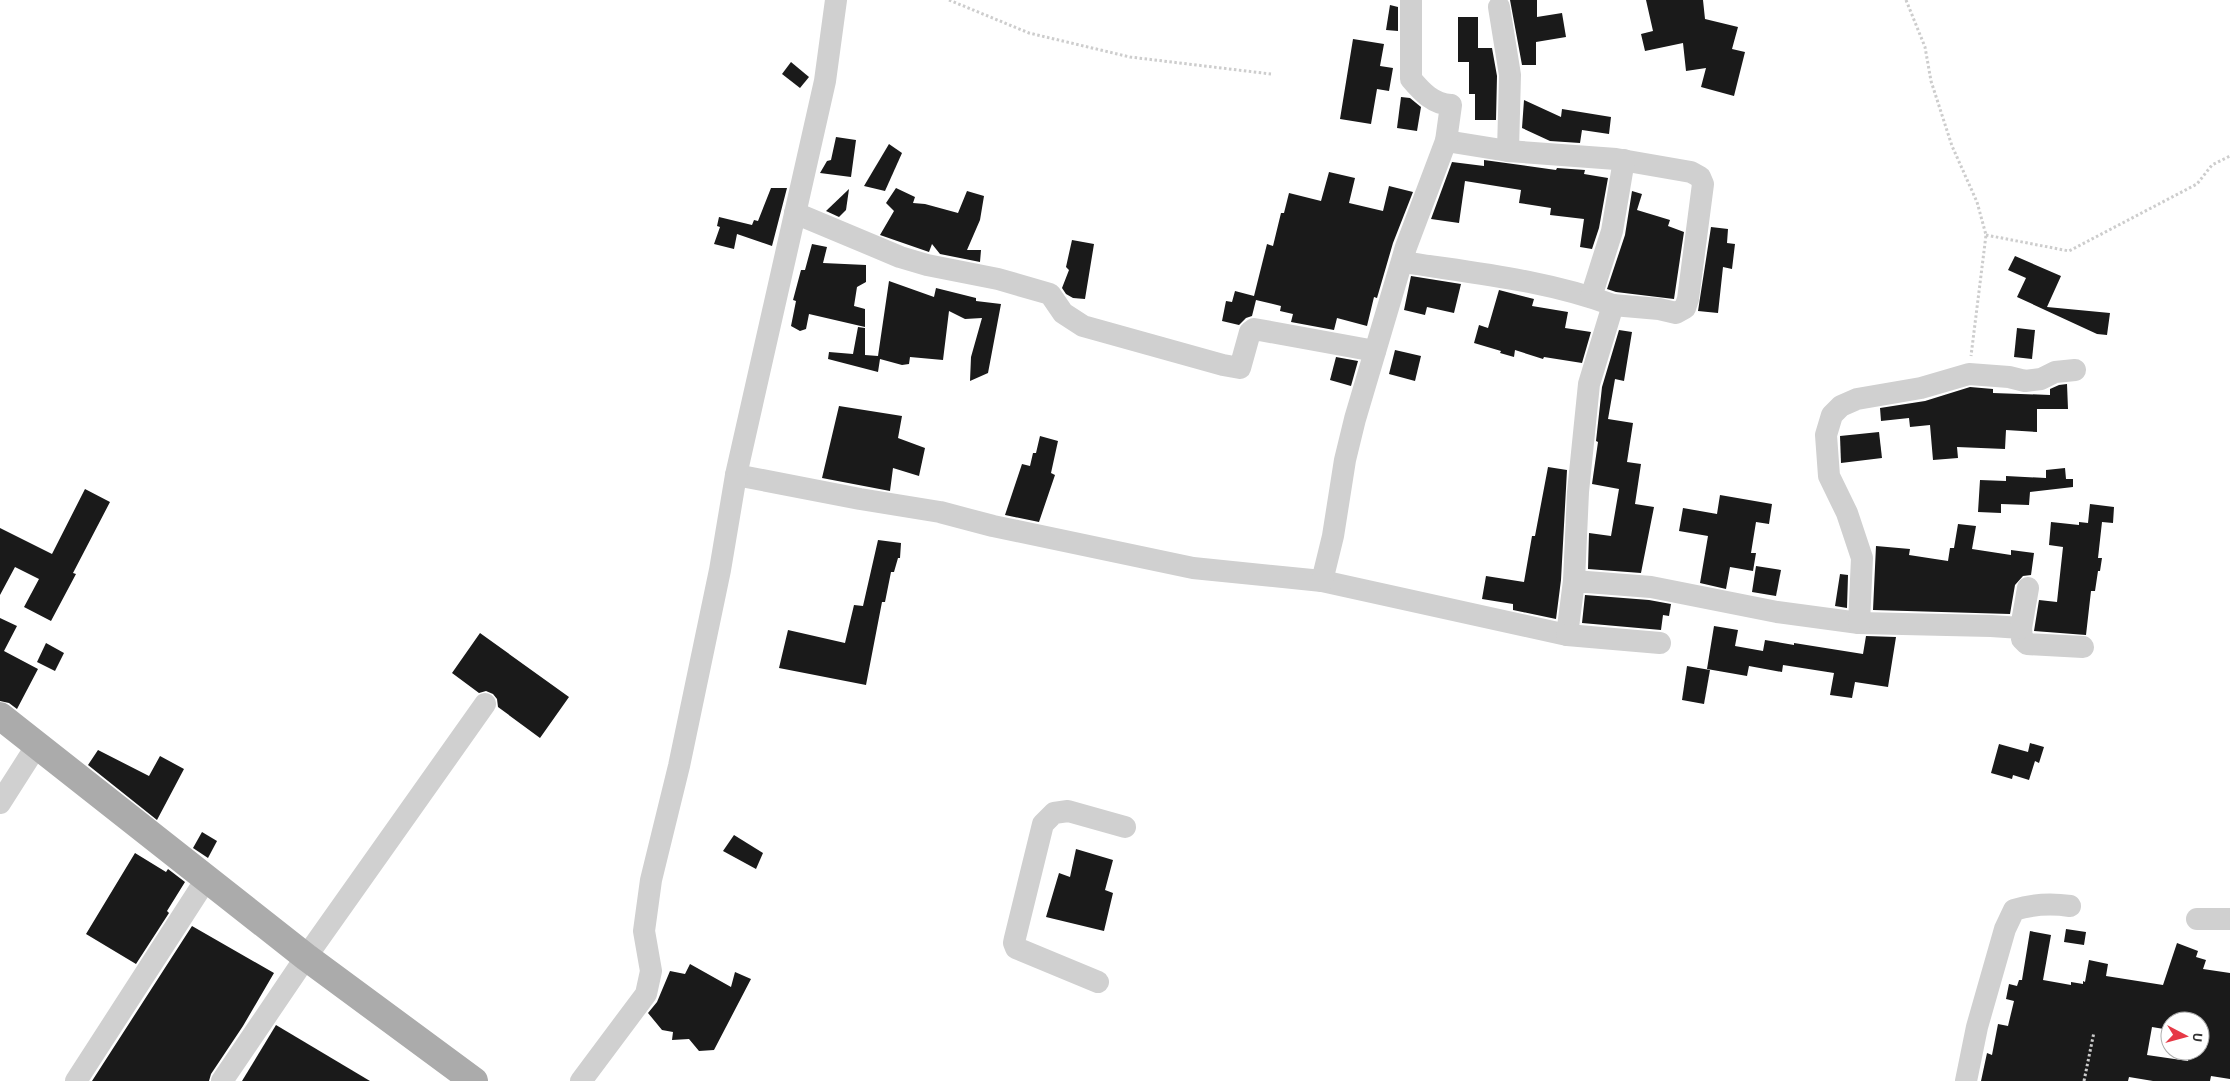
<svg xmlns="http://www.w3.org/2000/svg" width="2230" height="1081" viewBox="0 0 2230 1081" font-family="'Alegreya Sans',sans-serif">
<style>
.building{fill:#1a1a1a;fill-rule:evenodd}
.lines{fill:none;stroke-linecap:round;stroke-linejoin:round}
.path{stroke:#cdcdcd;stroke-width:3;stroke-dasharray:2.5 2.5;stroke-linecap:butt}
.minor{stroke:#d0d0d0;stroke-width:22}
.major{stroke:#ababab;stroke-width:28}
</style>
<rect width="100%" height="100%" fill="#fff"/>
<g class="building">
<path d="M1510 0H1537V17L1562 13 1566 37 1536 42V65H1522Z"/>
<path d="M1646 0H1703L1705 19 1738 27 1732 49 1745 52 1734 96 1701 87 1706 68 1686 71 1683 43 1645 51 1641 34 1653 31Z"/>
<path d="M1390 5 1398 7V31L1386 30Z"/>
<path d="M1458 17H1478V48H1492L1497 76 1496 120H1475V94H1469V62H1458Z"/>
<path d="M1353 39 1384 44 1380 66 1393 68 1389 91 1377 89 1371 124 1340 119Z"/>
<path d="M791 62 809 77 800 88 782 74Z"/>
<path d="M1401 97 1410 98 1421 107 1417 131 1397 128Z"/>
<path d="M1524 100 1561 117 1562 109 1611 117 1609 134 1582 130 1580 143 1550 141 1522 128Z"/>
<path d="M836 137 856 140 851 177 820 173 827 161 831 160Z"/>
<path d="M889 144 902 153 885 191 864 186Z"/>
<path d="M1484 160 1556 170 1557 168 1585 170 1584 174 1608 178 1599 228 1592 249 1580 247 1584 219 1550 215 1551 208 1519 203 1521 190 1465 181 1459 223 1431 219 1452 162 1484 166Z"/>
<path d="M1329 172 1355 178 1349 203 1383 211 1389 186 1413 192 1393 243 1377 298 1374 297 1367 326 1337 318 1334 330 1291 322 1293 314 1280 311 1281 306 1256 300 1252 316 1246 318 1239 325 1222 321 1226 301 1232 302 1235 291 1254 296 1267 244 1273 246 1281 213H1284L1289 193 1321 201Z"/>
<path d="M771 188H787L772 246 737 234 734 249 714 244 720 227 717 226 719 217 752 225 754 220 758 221Z"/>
<path d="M896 188 915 197 913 203 925 204 958 213 967 191 984 196 980 220 967 250H981L980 262 940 254 932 244 929 252 880 235 894 211 886 203Z"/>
<path d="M849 189 846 210 839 217 826 211Z"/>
<path d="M1632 191 1642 194 1637 210 1670 220 1668 226 1684 232 1674 299 1616 292 1607 289 1625 235Z"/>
<path d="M1711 227 1728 229 1727 243 1735 244 1732 269 1723 267 1718 313 1698 311Z"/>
<path d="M1072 240 1094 244 1085 299 1073 298 1066 294 1062 288 1069 270 1066 267Z"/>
<path d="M812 244 827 247 823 263 866 265V282L857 287 854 306 865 309V327L809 314 806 329 800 331 791 326 796 301 793 300 801 270H805Z"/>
<path d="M2015 256 2061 276 2047 307 2110 313 2107 335 2097 334 2017 297 2026 278 2008 270Z"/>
<path d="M1411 276 1461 284 1454 313 1427 307 1425 315 1404 310Z"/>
<path d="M889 281 934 297 936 288 976 298V301L1001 304 988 373 970 381 971 357 982 318 965 319 949 311 943 360 910 357 909 364 902 365 880 359 878 372 828 359 829 352 853 354 858 327 865 328V355L878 356Z"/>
<path d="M1499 290 1534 299 1532 306 1568 312 1565 328 1591 332 1582 363 1544 357 1543 359 1515 350 1514 357 1500 353 1501 351 1474 343 1479 325 1488 328Z"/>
<path d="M2017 328 2035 330 2032 359 2014 357Z"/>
<path d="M1619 330 1632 332 1624 381 1615 379 1608 419 1633 423 1627 462 1641 464 1635 504 1654 507 1641 573 1588 569 1589 533 1611 536 1619 489 1592 484 1598 442 1596 441 1602 387Z"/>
<path d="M1395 350 1421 356 1415 381 1389 374Z"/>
<path d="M1336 357 1358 361 1351 386 1330 380Z"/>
<path d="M2067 384 2068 409H2037V432L2006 430 2005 449 1957 447 1958 458 1933 460 1930 425 1910 427 1909 418 1881 421 1880 408 1925 401 1970 387 1993 389V393L2050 395V389L2059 385Z"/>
<path d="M839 406 902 416 898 438 925 448 919 476 893 468 890 491 822 478Z"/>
<path d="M1879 432 1882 458 1841 463 1840 436Z"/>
<path d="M1040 436 1058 441 1051 473 1055 475 1039 522 1005 515 1022 464 1030 466 1033 453H1036Z"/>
<path d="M1548 467 1567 470 1561 580 1556 619 1513 610V604L1482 599 1486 576 1524 582 1532 536H1535Z"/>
<path d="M2065 468 2066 479H2073V487L2030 492 2029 505 2001 504V513L1978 512 1980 480 2006 481V476L2046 478V470Z"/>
<path d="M85 489 110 502 73 573 76 574 51 621 24 607 39 579 15 567 0 595V528L52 554Z"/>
<path d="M1720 495 1772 504 1769 524 1756 522 1751 553H1756L1753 571 1730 567 1726 589 1700 583 1708 536 1679 531 1683 508 1717 514Z"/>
<path d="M2090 504 2114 507 2113 523 2102 522 2098 558H2102L2100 571H2098L2095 591H2091L2086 635 2034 631 2039 600 2057 602 2063 547 2049 545 2051 522 2079 525V522L2088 523Z"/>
<path d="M1958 524 1976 526 1972 549 2011 555V550L2034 553 2031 575 2023 576 2015 585 2010 614 1873 610 1876 546 1910 549 1909 555 1948 561 1950 548H1954Z"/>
<path d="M878 540 901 543 900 558H898L894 572H891L885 602H882L866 685 779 668 788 630 845 643 854 605 863 606Z"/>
<path d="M1756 566 1781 570 1776 596 1752 592Z"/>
<path d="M1840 574 1848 575 1847 608 1835 606Z"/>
<path d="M1585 595 1649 600 1671 604 1669 616 1663 615 1661 630 1582 623Z"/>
<path d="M0 618 17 626 4 651 38 669 17 709 9 703 0 701Z"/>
<path d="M1714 626 1738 630 1735 646 1763 651 1765 640 1794 645V643L1863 654 1866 636 1896 637 1888 687 1855 682 1852 698 1830 695 1834 673 1783 665 1782 672 1749 666 1747 676 1707 669Z"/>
<path d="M480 633 569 697 540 738 498 707 497 699 493 694 486 691 479 693 452 673Z"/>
<path d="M46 643 64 653 55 671 37 662Z"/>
<path d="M1687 666 1710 670 1704 704 1682 700Z"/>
<path d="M2030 743 2044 747 2039 763 2035 761 2029 780 2013 775 2012 779 1991 773 1999 744 2028 752Z"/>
<path d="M98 750 149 776 160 756 184 769 157 820 88 765Z"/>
<path d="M202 832 217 841 208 858 193 848Z"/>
<path d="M734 835 763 853 756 869 723 851Z"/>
<path d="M1076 849 1113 860 1105 890 1113 893 1104 931 1046 917 1059 873 1070 877Z"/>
<path d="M135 853 166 872 168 869 185 882 167 911 169 913 136 964 86 934Z"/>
<path d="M192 926 274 973 243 1026 211 1074 209 1081H92Z"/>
<path d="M2066 929 2086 932 2084 945 2064 942Z"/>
<path d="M2030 931 2051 935 2043 980 2071 985V982L2083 984V981L2085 982 2089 960 2108 964 2106 976 2163 985 2177 943 2198 951 2196 957 2206 960 2203 969 2230 973V1079L2211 1076 2210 1081H2153L2129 1077 2128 1081H1981L1987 1053 1992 1055 1998 1024 2008 1026 2014 1001 2006 999 2009 984 2017 986 2019 980H2022ZM2170 1021H2200V1051H2189L2188 1061 2147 1055 2152 1027 2170 1030Z"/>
<path d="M690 964 731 987 735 972 751 979 714 1050 699 1051 689 1039 672 1040 673 1032 662 1030 648 1013 657 1002 670 971 685 974Z"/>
<path d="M276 1025 370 1081H242Z"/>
</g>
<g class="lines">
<g class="path">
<path d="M949 0 1029 33 1130 57 1271 74"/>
<path d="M1906 0 1925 47 1931 81 1952 146 1977 202 1986 235 1971 356"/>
<path d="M1986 235 2069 251 2197 184 2212 165 2230 156"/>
<path d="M2084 1081 2094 1032"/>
</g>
<g class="minor">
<path d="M1499 7 1510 75 1508 151"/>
<path d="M1446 141 1508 151 1616 159 1691 172 1700 177 1703 184 1688 299 1685 308 1676 313 1659 309 1613 305"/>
<path d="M795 213 900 257 927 265 998 279 1050 294 1063 313 1083 326 1223 365 1240 368 1250 332 1254 329 1375 351"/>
<path d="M1403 262C1473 273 1546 280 1613 305L1589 384 1578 492 1574 581"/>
<path d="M1591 297 1612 231 1624 160"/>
<path d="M736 475 860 499 940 512 993 526 1193 568 1322 581 1567 635 1574 581 1651 587 1777 612 1859 623 1991 626 2021 628 2022 639 2027 644 2083 647"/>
<path d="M1322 581 1333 536 1345 460 1355 419 1406 247 1446 141 1451 105C1433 104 1422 92 1411 79V0"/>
<path d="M1859 623 1862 558 1847 513 1829 476 1826 435 1832 415 1841 406 1857 399 1921 388 1969 374 2009 377 2025 381 2041 379 2055 372 2075 370"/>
<path d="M2021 628 2028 588"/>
<path d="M1567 635 1660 643"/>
<path d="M0 803 37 745"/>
<path d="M2197 919H2230"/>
<path d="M1098 982 1016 948 1014 943 1015 938 1043 824 1054 813 1068 811 1125 827"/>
<path d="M76 1081 207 878"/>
<path d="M222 1081 306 957 485 704"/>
<path d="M581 1081 646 994 651 971 644 931 651 880 679 766 720 570 736 475 825 81 836 0"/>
<path d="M1966 1081 1977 1027 2005 929 2014 910C2033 904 2050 903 2070 906"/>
</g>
<path class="major" d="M0 716 306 957 474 1081"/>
</g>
<g transform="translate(2185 1036) rotate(96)"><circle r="24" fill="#ffffff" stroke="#adadad"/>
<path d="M0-4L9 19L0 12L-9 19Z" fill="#e63946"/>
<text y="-8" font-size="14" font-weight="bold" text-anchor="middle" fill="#333333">U</text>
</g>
</svg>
